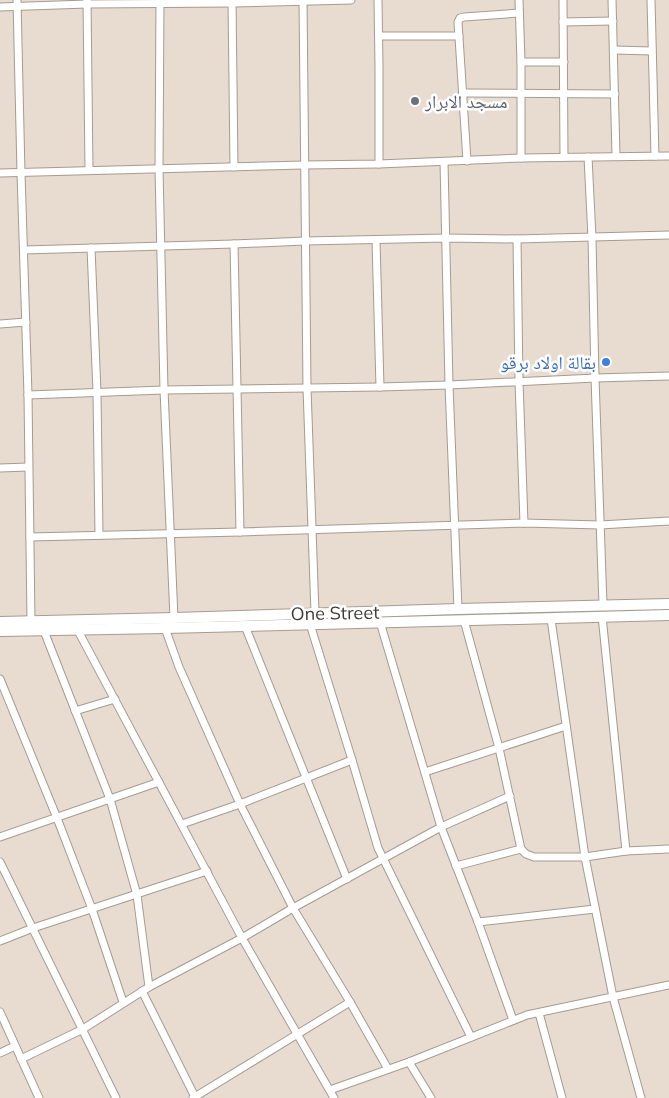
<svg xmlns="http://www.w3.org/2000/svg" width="669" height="1098" viewBox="0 0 669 1098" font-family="Mulish,'Noto Naskh Arabic',sans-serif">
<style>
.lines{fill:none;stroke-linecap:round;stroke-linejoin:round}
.street-casing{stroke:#a69b90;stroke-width:9}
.secondary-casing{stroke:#a69b90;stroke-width:12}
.street{stroke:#fff;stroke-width:7}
.secondary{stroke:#fff;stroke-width:10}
.worship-dot{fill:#6b7280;stroke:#fff;stroke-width:2}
.shop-dot{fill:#3f7fe0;stroke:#fff;stroke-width:2}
.labels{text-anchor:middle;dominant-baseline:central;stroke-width:5;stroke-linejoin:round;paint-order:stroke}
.worship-label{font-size:18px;fill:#5b616d;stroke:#fff;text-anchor:start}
.shop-label{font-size:18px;fill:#366cbe;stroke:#fff;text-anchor:end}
.street-label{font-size:18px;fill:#3d3834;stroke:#fff}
</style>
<rect width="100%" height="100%" fill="#e8dcd0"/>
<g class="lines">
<g class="street-casing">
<g id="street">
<path d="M17 0 21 173 28 395 31 621"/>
<path d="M160 0 159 169 164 390 174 618"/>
<path d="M232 0 234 167"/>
<path d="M303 0 307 388 315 613"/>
<path d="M378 0 379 67V164"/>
<path d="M519 0 521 62V158"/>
<path d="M563 0 564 157"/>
<path d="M612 0 616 156"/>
<path d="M651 0 655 156"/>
<path d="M87 1 89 170"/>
<path d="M0 7 87 4 233 3 351 0"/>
<path d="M563 22 613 21"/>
<path d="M379 36H459"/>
<path d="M614 50 652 51"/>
<path d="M521 62H564"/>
<path d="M463 93 615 94"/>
<path d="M588 157 592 238 595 378 603 605"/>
<path d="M467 161 458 22 460 18 464 17 519 13"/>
<path d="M444 162 449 385 458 609"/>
<path d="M0 173 304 165 379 164 521 158 669 156"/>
<path d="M517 239 519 381 524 523"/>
<path d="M376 240 380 387"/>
<path d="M234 244 240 532"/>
<path d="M91 248 97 392 99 535"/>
<path d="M24 250 234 244 305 241 446 238 517 239 669 235"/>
<path d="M0 324 26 322"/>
<path d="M28 395 164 390 380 387 449 385 595 378 669 376"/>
<path d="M0 468 28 467"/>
<path d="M30 537 240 532 524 523 600 525 669 521"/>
<path d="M602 616 626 851"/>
<path d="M551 619 585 857 613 997 641 1098"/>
<path d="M464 620 499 748 521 849"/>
<path d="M380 622 441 827 478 922 513 1020"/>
<path d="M310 624 352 760 378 848 471 1037"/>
<path d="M245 626 347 879"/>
<path d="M76 627 242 938 334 1098"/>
<path d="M165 628 179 667 240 804 293 908 350 1002 388 1069"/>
<path d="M44 631 110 799 137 895 149 987"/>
<path d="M0 679 57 818 92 909 123 1002"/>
<path d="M75 711 115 699"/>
<path d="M425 772 566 726"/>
<path d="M182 824 240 804 352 760"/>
<path d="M0 837 159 782"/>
<path d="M0 862 116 1098"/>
<path d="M456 866 521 849 526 854 534 857H585L626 851 669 849"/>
<path d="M478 922 595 909"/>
<path d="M0 941 33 928 207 871"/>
<path d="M142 991 195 1097"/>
<path d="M0 1012 39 1098"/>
<path d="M539 1013 562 1098"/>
<path d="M0 1053 15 1046"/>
<path d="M21 1059 83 1029 149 987 242 938 293 908 441 827 510 796"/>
<path d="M409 1062 431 1098"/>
<path d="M330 1090 409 1062 527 1015 669 985"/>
<path d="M193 1098 350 1002"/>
</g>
</g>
<g class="secondary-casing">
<g id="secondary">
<path d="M0 622 174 618 458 609 669 604"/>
<path d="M0 631 165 628 669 615"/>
</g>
</g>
<use href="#street" class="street"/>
<use href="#secondary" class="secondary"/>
</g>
<circle class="worship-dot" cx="415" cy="101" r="5"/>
<circle class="shop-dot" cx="606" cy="362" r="5"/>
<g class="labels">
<g class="worship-label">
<text x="425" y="101">مسجد الابرار</text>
</g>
<g class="shop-label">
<text x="596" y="362">بقالة اولاد برقو</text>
</g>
<g class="street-label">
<text transform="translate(335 613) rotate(-1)">One Street</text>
</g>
</g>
</svg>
